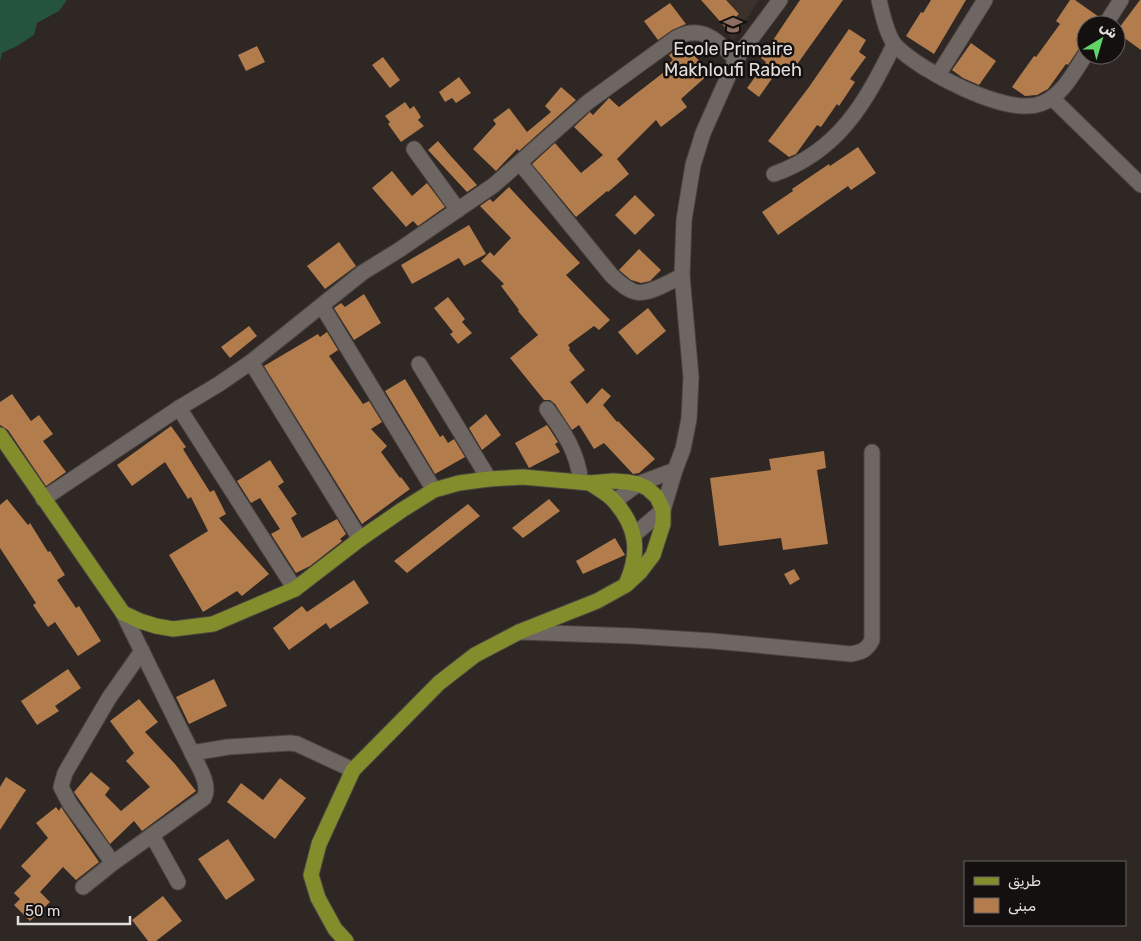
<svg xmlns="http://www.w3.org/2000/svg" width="1141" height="941" viewBox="0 0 1141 941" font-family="Rubik,'Noto Sans Arabic',sans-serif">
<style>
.built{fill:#3c302a}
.green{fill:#24543e}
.building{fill:#b27c4d}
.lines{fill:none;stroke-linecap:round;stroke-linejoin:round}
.minor-casing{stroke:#4b4643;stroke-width:17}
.major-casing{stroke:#4b4643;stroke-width:17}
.minor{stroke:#6e6663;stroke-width:15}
.major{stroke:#848d2b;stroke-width:15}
.labels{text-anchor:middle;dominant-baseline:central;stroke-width:5;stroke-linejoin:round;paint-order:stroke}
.poi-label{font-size:18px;fill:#e2dedb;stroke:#13100f}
</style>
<rect width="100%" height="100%" fill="#2e2723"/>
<path class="built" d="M706 0H759L733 40 711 10Z"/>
<path class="green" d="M0 0H67L59 11 37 23 34 35 17 46 2 53 0 61Z"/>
<g class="building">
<path d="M701 0H726L739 14 725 27Z"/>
<path d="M800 0H843L788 77 778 70 759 97 747 88 766 62 761 58Z"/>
<path d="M931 0H966L934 54 906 36 921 12 923 13Z"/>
<path d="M1070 0H1075L1099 17 1096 24 1086 25V38L1068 65 1066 64 1048 89 1037 95 1025 96 1012 87 1034 56 1036 57 1060 24 1056 21Z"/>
<path d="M1140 0H1141V50L1116 32Z"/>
<path d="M670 3 686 24 672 30 658 40 644 21Z"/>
<path d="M849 29 866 40 859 52 866 57 850 79 855 82 839 106 837 104 821 127 817 125 796 154 789 157 768 141 809 87Z"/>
<path d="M971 43 996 61 979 85 963 78 952 70Z"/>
<path d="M684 44 710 73 681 99 687 107 661 127 656 120 617 159 629 174 608 192 607 191 576 217 532 164 555 143 581 173 603 155 574 127 590 112 593 115 609 98 619 107 668 69 665 67 673 60 669 55Z"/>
<path d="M257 46 265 62 246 71 238 55Z"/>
<path d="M383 57 400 80 390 88 372 65Z"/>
<path d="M459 77 471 93 456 103 452 98 445 102 439 92Z"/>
<path d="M561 87 576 100 519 151 517 149 496 171 473 149 496 124 493 120 509 108 527 132 551 112 545 106Z"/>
<path d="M405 102 410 109 414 106 421 117 418 120 424 126 401 142 388 124 390 122 385 116Z"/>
<path d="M438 141 449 154 477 185 467 192 428 150Z"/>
<path d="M858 147 876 173 851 190 848 186 778 235 762 212 793 191 792 189 829 164 830 166Z"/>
<path d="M392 171 412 196 427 183 445 207 418 226 413 221 406 227 372 188Z"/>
<path d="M509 187 580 263 566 275 610 320 599 330 594 326 568 345 570 348 569 350 585 370 570 382 587 404 602 388 611 396 603 405 617 422 618 421 655 459 639 473 633 474 604 443 594 449 579 425 572 430 555 404 550 400H544L510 358 538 335 518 311 519 310 501 286 504 284 481 261 490 252 494 256 511 238 480 206 490 199 493 202Z"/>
<path d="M635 195 655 215 635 235 615 215Z"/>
<path d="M469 225 486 254 464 266 459 258 412 284 401 265Z"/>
<path d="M339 242 356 266 325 289 307 266Z"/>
<path d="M639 249 661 270 650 281 641 283 631 280 619 270Z"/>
<path d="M364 294 381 323 354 340 334 308 341 303 345 307Z"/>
<path d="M448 297 465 319 462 322 472 333 458 344 450 334 453 332 434 308Z"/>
<path d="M648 308 666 331 637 355 618 332Z"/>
<path d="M249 326 257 336 230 358 221 347Z"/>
<path d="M327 332 338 350 329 356 363 404 369 401 382 422 371 429 387 446 381 452 400 478 401 477 410 489 362 524 264 366 318 334 320 337Z"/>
<path d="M405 379 440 437 443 435 448 443 454 439 465 457 435 474 385 391Z"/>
<path d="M12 394 31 421 39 415 53 434 43 441 66 472 46 486 8 430 0 425V402Z"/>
<path d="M486 414 501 435 482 450 469 428Z"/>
<path d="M547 425 558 442 555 444 560 452 529 468 515 443Z"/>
<path d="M171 426 186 447 183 449 210 492 214 490 226 514 219 518 269 574 242 596 237 591 203 612 169 555 208 531 191 497 188 499 165 462 132 486 117 465Z"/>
<path d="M824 451 826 468 817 470 828 544 783 550 781 538 719 546 710 478 771 470 769 459Z"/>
<path d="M270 460 284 482 278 486 297 514 291 518 302 538 337 519 346 534 340 539 342 541 310 566 296 573 271 534 280 529 260 498 251 503 237 481Z"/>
<path d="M7 499 28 525 30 523 48 552 50 551 65 575 57 580 76 608 79 606 101 641 78 656 55 622 48 627 33 605 36 603 0 548V505Z"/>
<path d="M549 499 560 511 523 538 512 528Z"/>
<path d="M468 504 480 516 407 573 394 561Z"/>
<path d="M615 538 625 555 583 574 576 561Z"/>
<path d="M794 569 800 579 790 585 784 574Z"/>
<path d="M354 580 369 603 330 629 326 623 289 650 273 628 302 606 307 612Z"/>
<path d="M68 669 81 688 55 706 59 711 37 725 21 701Z"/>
<path d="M214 679 227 706 189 724 176 697Z"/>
<path d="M139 699 158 722 145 732 175 764 196 791 142 831 134 821 110 844 74 792 91 772 110 788 105 795 121 811 150 787 126 761 134 753 110 721Z"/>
<path d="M6 777 26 790 0 830V787Z"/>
<path d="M280 778 306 798 275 839 227 802 241 783 263 800Z"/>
<path d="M56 807 59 811 61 807 99 862 76 880 63 867 40 892 50 902 30 921 14 905 20 899 14 893 31 876 21 866 48 838 36 823Z"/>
<path d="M228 839 255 880 226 900 198 859Z"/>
<path d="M163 896 182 921 156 941H148L132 920Z"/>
</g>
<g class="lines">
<g class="minor-casing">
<g id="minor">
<path d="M879 0C882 12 887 37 896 46 920 71 1006 116 1040 104 1062 97 1074 72 1086 54"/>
<path d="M1105 25 1121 0"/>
<path d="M938 75 985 0"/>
<path d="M1052 98 1141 185"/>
<path d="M414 149 458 210"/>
<path d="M520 163 612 276C619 282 627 290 636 292 649 295 671 281 682 276"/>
<path d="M774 174C839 151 865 103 894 45"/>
<path d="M322 306 434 490"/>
<path d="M251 362 360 539"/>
<path d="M419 364 489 479"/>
<path d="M179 408 295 589"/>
<path d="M547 409C565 434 577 451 581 482"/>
<path d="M43 499 179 408 219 384 251 362 362 273 399 250 494 185 588 102 676 38C680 36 686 33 691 33 709 30 724 48 736 59"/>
<path d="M615 501 638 484 675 470"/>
<path d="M635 534 663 510 675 470 683 449 689 419 691 377 682 276 684 220 693 165 703 133 736 59 780 0"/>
<path d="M519 632 633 636 713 641 851 654C862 652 867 650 872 640V452"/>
<path d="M192 753 228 747 290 743 297 744 353 770"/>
<path d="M152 835 178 882"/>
<path d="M113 863 70 804 61 787 65 773 109 698 142 651"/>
<path d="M83 887 113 863 204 798C211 785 198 766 192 753L123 613"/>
</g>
</g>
<g class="major-casing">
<g id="major">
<path d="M0 435 123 613 140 621 156 626 173 629 213 624 295 589 360 539 402 510 434 490 459 483 489 479 523 477 590 483 613 481 627 482 638 484 647 488 657 497 663 510V524L653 555 640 572 626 585 597 601 519 632 475 655 439 683 353 770 319 844 311 875 318 898 335 929 346 941"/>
<path d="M590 483C598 489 609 494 615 502 637 527 640 552 627 582"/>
</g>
</g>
<use href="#minor" class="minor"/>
<use href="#major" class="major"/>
</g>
<defs>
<g id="school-bare" transform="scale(1.5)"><path d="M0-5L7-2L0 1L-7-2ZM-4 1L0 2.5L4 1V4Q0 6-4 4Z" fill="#8d6e63" stroke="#13100f" stroke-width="2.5" paint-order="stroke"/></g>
</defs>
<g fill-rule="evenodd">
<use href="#school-bare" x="733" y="25"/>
</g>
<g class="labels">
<g class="poi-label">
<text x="733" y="49">Ecole Primaire<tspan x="733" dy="21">Makhloufi Rabeh</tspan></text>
</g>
</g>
<rect x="964" y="861" width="162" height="65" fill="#13100f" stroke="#666261"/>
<rect x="974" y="877" width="25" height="8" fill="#848d2b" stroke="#666261"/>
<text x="1008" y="886" font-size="15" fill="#e2dedb">طريق</text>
<rect x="974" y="898" width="25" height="15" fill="#b27c4d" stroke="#666261"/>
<text x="1008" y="911" font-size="15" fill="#e2dedb">مبنى</text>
<g transform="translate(1101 40) rotate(38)"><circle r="24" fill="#13100f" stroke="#666261"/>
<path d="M0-4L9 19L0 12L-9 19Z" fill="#62d469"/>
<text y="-8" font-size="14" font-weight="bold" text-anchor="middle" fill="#e2dedb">ش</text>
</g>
<path d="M18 916v8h112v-8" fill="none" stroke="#e2dedb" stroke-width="2.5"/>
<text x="25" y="916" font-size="15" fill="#e2dedb" stroke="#13100f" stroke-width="4" paint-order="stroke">50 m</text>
</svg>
